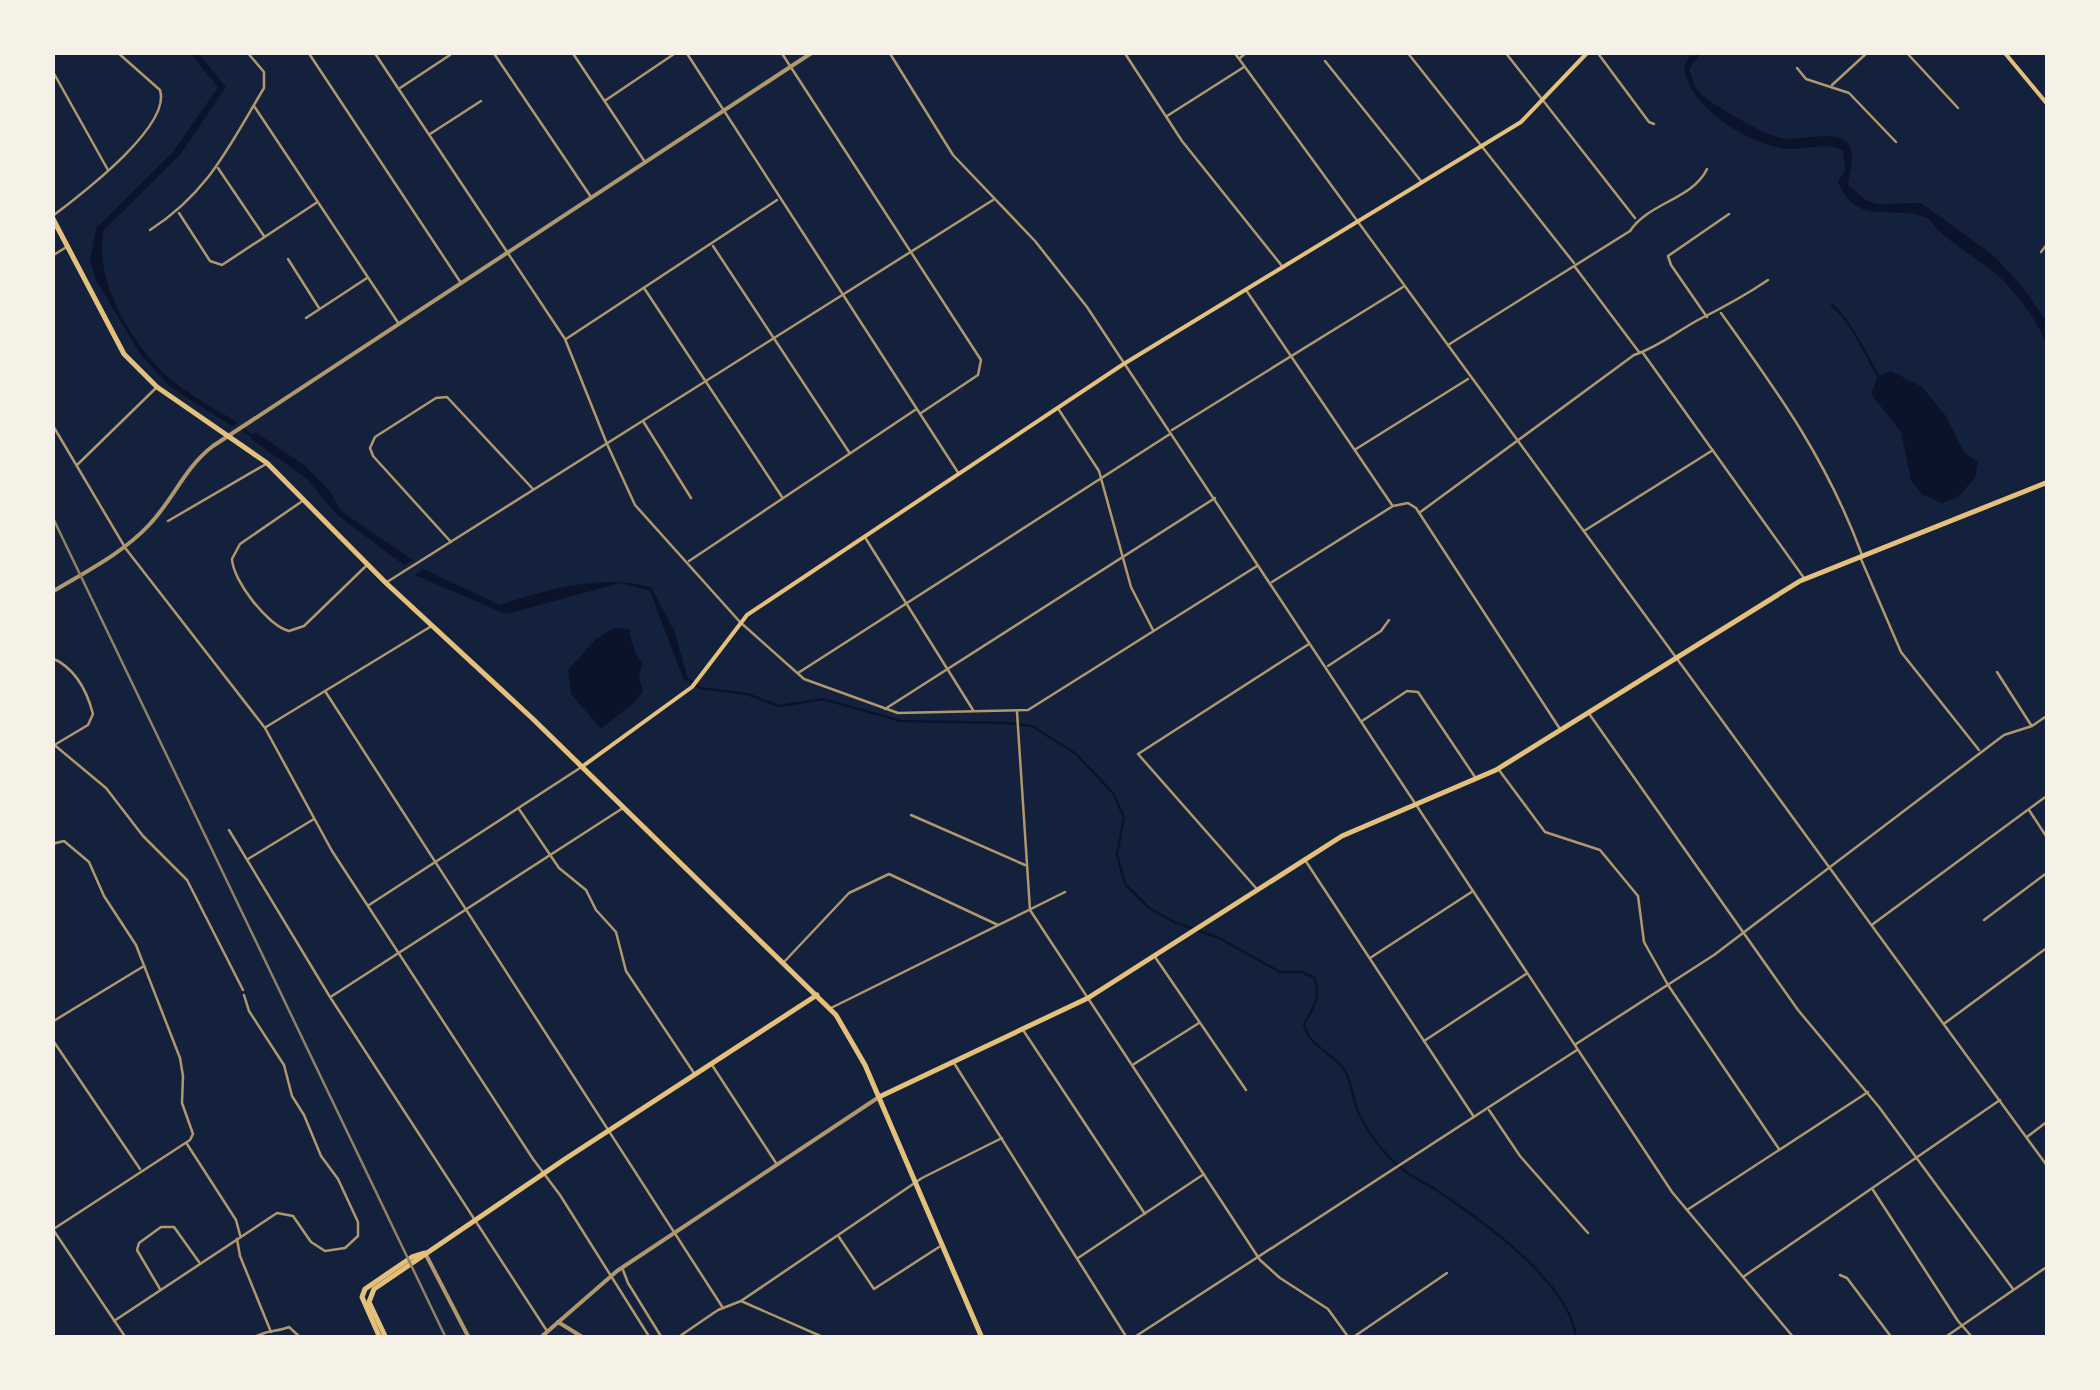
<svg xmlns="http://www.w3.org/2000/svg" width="2100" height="1390" viewBox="0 0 2100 1390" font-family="Signika,sans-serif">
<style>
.water{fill:#0b132b}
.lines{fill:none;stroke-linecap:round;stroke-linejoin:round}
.stream{stroke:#0b132b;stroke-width:2.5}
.minor{stroke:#b1986c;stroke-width:2.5}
.tertiary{stroke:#b1986c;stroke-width:4}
.secondary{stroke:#e5c07b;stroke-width:4}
.primary{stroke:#e5c07b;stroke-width:5}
.rail{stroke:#918062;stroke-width:2.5}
</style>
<rect width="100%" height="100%" fill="#14213d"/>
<g class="water">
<path d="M1692 52 1701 53 1689 69C1692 76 1693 85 1698 91 1707 102 1766 136 1781 138 1798 142 1840 128 1849 145 1856 157 1849 173 1848 185L1866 200 1876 204 1921 203 1993 255 2020 284 2047 322V345C2035 317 2014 288 1990 269 1968 252 1945 241 1928 218 1894 204 1855 228 1838 181L1845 170 1843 150C1821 141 1802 152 1781 148 1745 142 1687 105 1684 67Z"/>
<path d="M190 53H198L226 87 180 155 104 230C92 282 137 354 178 385 196 399 218 410 238 423L232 426 170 387 140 354 96 280 90 260 96 228 173 152 218 87Z"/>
<path d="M1891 371 1922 387 1946 416 1964 452 1978 462 1975 478 1957 498 1941 503 1923 495 1911 481 1901 432 1871 394 1878 376Z"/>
<path d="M255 432 304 465 329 490 341 511 413 560 404 565 337 515 307 479 250 438Z"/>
<path d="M423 569 500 605C547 589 603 574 651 587L674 630 688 678 684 681 650 591 620 583 506 614 415 575Z"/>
<path d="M613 628 629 629 634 650 642 663 639 677 643 691 635 702 601 729 571 694 568 670 596 639Z"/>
</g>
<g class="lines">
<g class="stream">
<path d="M1832 305C1852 322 1864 352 1878 376"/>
<path d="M240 428 254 437"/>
<path d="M686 678 700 688 747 694 779 706 823 699 901 721 1008 723 1032 726 1076 754 1113 793 1124 817 1117 854 1125 884 1149 908 1174 922 1219 938 1280 972H1301L1314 977C1322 996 1314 1007 1304 1024 1308 1045 1330 1052 1343 1068 1352 1079 1352 1098 1358 1111 1367 1133 1386 1157 1405 1171 1415 1179 1427 1184 1438 1191 1481 1220 1571 1283 1576 1338"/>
</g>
<g class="minor">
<path d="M308 52 461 283"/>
<path d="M374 52 565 339 607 444 635 505 740 622 804 679 898 713 1028 710 1257 566"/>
<path d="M493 52 591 197"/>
<path d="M572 52 645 162"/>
<path d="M686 52 959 474"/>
<path d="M781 52 981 360 978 375 921 413"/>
<path d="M889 52 953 155 1035 241 1087 307 1672 1192 1794 1338"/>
<path d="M1124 52 1182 141 1282 266"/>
<path d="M1234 52 2048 1167"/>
<path d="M1407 52 1574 263"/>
<path d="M1505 52 1635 218"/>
<path d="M1597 52 1649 122 1654 124"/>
<path d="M1906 52 1958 108"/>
<path d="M1240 58 1247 52"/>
<path d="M1325 61 1421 181"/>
<path d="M1797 68 1806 79 1849 93 1896 142"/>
<path d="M52 70 108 170"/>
<path d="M1832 85 1868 52"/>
<path d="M400 88 450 55"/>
<path d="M606 100 677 52"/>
<path d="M254 106 399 324"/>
<path d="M1167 116 1244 67"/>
<path d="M430 134 481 101"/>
<path d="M218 168 264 236"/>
<path d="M179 213 210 261 222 265 316 203"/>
<path d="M54 215C80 195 172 126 160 90L117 52"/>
<path d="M150 230C209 192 229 146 264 88V72L247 52"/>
<path d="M713 246 849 452"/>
<path d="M2041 252 2048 243"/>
<path d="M52 256 68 246"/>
<path d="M288 259 319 308"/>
<path d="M1575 267 1639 352"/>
<path d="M644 288 782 497"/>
<path d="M1246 290 1392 505"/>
<path d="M1721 313C1779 394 1827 460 1862 555"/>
<path d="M1707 317 1671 265 1668 256 1729 214"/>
<path d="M306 318 367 278"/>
<path d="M566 339 777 200"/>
<path d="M1448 345 1630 231C1648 203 1693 199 1707 169"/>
<path d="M1643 353 1804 578"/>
<path d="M1059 410 1099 471 1131 587 1153 630"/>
<path d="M643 421 691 498"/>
<path d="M52 424 126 549 265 728 332 851 533 1159 560 1195 650 1338"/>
<path d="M1172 430 1403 287"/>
<path d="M1356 449 1468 379"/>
<path d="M77 465 157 387"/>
<path d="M301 502 240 544 232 559C233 581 268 626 289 631L304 626 366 566"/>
<path d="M1419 513 1634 355C1658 347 1676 332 1698 320 1724 307 1743 297 1768 280"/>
<path d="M168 521 266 464"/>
<path d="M1584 531 1713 450"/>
<path d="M866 539 973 710"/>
<path d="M451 542 373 456 370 448 375 437 436 398 447 397 533 489"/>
<path d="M1861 559 1901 652 1979 750"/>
<path d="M689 561 915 410"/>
<path d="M387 582 993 200"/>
<path d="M1272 582 1393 506 1408 503 1416 508 1560 729"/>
<path d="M52 658C75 668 87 691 93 714L88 725 56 744"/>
<path d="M1328 666 1381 631 1389 620"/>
<path d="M1997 672 2031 725"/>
<path d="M798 673 1170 434"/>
<path d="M325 691 723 1308"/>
<path d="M885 709 1215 498"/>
<path d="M1017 712 1030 910 1260 1260 1280 1278 1328 1309 1349 1338"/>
<path d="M1590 715 1798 1010 1879 1107 2013 1289"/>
<path d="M1362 721 1407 691 1418 692 1475 777"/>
<path d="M266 727 430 627"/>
<path d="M52 743 106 788 143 836 187 880 243 990"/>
<path d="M1499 770 1545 832 1600 850 1638 896 1644 942 1668 985 1779 1149"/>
<path d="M519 809 559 868 586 890 596 910 616 932 626 971 694 1073"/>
<path d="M2029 810 2048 839"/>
<path d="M911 815 1025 865"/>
<path d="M229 830 330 997 547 1331"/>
<path d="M52 844 64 841 89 862 104 896 136 945 180 1058 183 1076 182 1103 193 1134 190 1140 52 1230"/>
<path d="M248 859 314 819"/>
<path d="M1305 860 1474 1117"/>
<path d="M1256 888 1138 754 1309 644"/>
<path d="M369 905 580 768"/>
<path d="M1984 920 2048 872"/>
<path d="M1873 924 2048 795"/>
<path d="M1155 957 1246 1090"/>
<path d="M1370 958 1473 891"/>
<path d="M784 962 849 893 889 874 998 925"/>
<path d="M332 996 623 808"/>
<path d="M831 1008 1065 892"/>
<path d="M52 1022 144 966"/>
<path d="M1945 1023 2048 947"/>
<path d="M1023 1030 1145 1214"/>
<path d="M52 1039 140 1169"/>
<path d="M1424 1041 1526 974"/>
<path d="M1576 1044 1714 955 2004 735 2032 726 2048 715"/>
<path d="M954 1063 1127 1338"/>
<path d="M1134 1064 1199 1023"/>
<path d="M712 1065 776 1163"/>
<path d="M1489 1110 1520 1156 1588 1233"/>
<path d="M2027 1137 2048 1121"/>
<path d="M187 1144 236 1220 240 1235"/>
<path d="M1873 1190 1958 1321 1973 1338"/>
<path d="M1687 1210 1868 1092"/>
<path d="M54 1231 126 1338"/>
<path d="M839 1237 874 1289 939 1247"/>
<path d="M237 1239 240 1256 271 1332"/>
<path d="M1078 1258 1204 1174"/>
<path d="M623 1270 628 1283 662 1338"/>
<path d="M1840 1275 1847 1278 1892 1338"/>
<path d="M1743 1277 2000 1100"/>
<path d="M160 1289 137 1250 139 1243 161 1227H174L199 1262"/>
<path d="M741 1301 825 1338"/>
<path d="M114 1321 277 1213 293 1216 311 1242 325 1251 345 1248 358 1236V1222L338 1179 321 1156 304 1115 292 1096 284 1065 249 1011 244 995"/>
<path d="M253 1338C265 1330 277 1332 289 1327L301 1338"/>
<path d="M677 1338 718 1310 741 1301 922 1178 1002 1138"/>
<path d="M1133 1338 1577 1050"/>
<path d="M1352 1338 1447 1273"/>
<path d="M1944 1338 2048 1266"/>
</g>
<g class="tertiary">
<path d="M52 592C85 572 123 553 149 525 173 500 185 467 213 446L813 52"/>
<path d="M425 1253 469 1338"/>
<path d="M558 1322 584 1338"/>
<path d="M540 1338 617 1271 879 1097"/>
</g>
<g class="secondary">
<path d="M2004 52 2048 105"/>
<path d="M583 766 692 687 747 615 1122 365 1521 122 1588 52"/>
</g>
<g class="primary">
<path d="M52 217 124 354 157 387 267 463 386 583 533 719 836 1015 865 1065 982 1338"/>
<path d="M879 1097 1088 998 1342 836 1496 770 1800 581 2048 482"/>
<path d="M380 1338 362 1297 365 1289 412 1257 425 1253"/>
<path d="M386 1338 369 1302 374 1289 565 1159 817 995"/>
</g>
<path class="rail" d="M52 516 446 1338"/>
</g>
<rect width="2100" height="1390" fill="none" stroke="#f6f1e7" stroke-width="110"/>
</svg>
